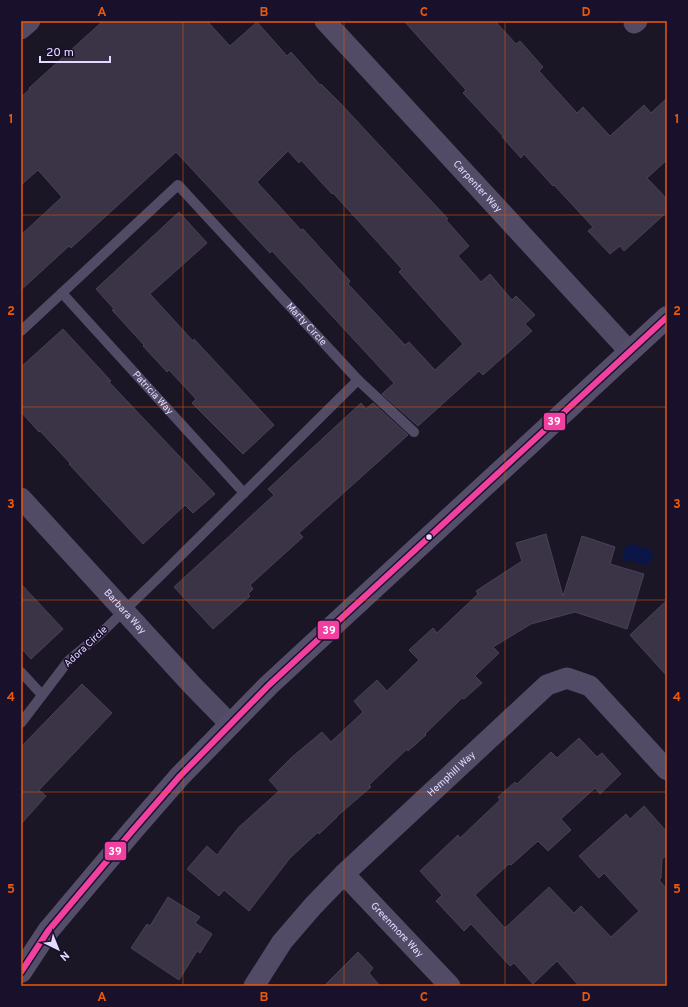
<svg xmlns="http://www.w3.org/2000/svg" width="688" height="1007" viewBox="0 0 688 1007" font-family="Overpass,sans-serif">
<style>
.water{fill:#0b1648}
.building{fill:#3b3446;stroke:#494158;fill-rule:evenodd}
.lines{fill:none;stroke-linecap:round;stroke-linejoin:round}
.service{stroke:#514b66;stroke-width:10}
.minor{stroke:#514b66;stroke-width:21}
.secondary{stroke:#554e6b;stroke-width:22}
.bus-1-casing{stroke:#19102b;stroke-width:9}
.bus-1{stroke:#f240a1;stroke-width:6}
.grid{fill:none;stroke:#e8590c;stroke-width:1;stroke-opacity:0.55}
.bus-dot{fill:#e4daff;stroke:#19102b;stroke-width:1.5}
.labels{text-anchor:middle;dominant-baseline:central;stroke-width:3.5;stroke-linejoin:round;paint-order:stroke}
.street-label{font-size:10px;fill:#e4daff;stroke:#19102b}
.line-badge{stroke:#19102b;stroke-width:1.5}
.badge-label{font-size:11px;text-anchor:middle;font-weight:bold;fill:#fff}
.neatline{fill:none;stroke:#e8590c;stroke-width:1.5}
.grid-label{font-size:13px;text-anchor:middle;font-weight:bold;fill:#e8590c}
</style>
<rect width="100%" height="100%" fill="#1b1625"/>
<path class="water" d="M631 544 650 549 653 559 646 565 629 560 623 562 621 560 624 555 623 549Z"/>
<g class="building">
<path d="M103 21H207L230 46 257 22 287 56 291 52 320 85 321 84 341 104 448 219 446 220 469 246 458 256 481 282 490 274 512 300 516 296 535 315 525 324 532 331 483 375 479 371 418 426 382 394 394 383 272 251 270 253 176 152 71 248 69 246 21 290V235L62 197 38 170 21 185V97L30 89 29 88ZM288 151 299 163 301 160 332 194 333 193 402 269 399 272 463 344 435 370 409 342 405 345 348 284 350 281 303 229 301 230 257 182Z"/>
<path d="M404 21H495L516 44 520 41 543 67 539 71 577 113 583 107 610 136 644 105 651 113 667 98V160L647 178 667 199V212L624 251 620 246 610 254 588 231 593 227 554 185 553 186 524 154 521 158 502 137 503 136 463 93 466 90Z"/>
<path d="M179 212 207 243 150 294 193 341 194 339 274 425 243 454 192 403 196 399 169 370 167 372 143 346 144 345 112 310 114 309 96 289Z"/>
<path d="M63 329 111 381 109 382 215 494 193 513 185 505 143 544 69 464 70 463 40 431 39 432 21 412V367Z"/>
<path d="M361 403 366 409 373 403 408 435 299 533 303 537 250 585 253 589 248 594 250 596 213 629 174 587 274 495 268 489Z"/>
<path d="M546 534 563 596 582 536 615 547 610 564 644 574 627 629 575 612 531 624 493 647 499 653 475 676 482 683 464 699 462 698 425 734 426 735 408 751 407 749 369 785 371 787 336 817H337L319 834 318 832 290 858 249 911 224 890 219 896 187 869 207 846 217 855 239 827 279 791 269 780 291 758 322 732 331 742 363 712 354 701 377 680 387 691 419 660 409 650 433 628 437 633 478 594 476 591 522 561 516 543Z"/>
<path d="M21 584 63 629 31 659 21 648Z"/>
<path d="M667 600V676L630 635Z"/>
<path d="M82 684 112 713 39 790 46 796 21 824V747Z"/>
<path d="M579 738 597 757 602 753 621 774 600 794 595 788 561 819 571 830 548 851 538 841 511 865 509 864 475 895 505 928 549 887 574 913 581 906 611 937 639 911 604 873 599 878 579 856 626 814 630 819 644 806 667 832V855L662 859 661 878 659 880 667 889V986H579L557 961 533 984 514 963 510 966 471 924 464 931 436 901 442 895 420 871 458 835 460 838 500 800 498 797 515 782 517 784 551 752 557 758Z"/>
<path d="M168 897 200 917 195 923 212 934 200 953 197 951 179 980 131 948 147 924 150 926Z"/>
<path d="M358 952 373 968 369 973 380 986H324Z"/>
</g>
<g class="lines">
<g class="service">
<path id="s1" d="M62 293 244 493"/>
<path id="s2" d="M21 331 178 185 358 380 157 579 98 636 69 660 21 723"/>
<path d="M358 380 414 432"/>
<path d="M21 672 42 695"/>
</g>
<g class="minor">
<path id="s3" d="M325 21 630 352"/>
<path d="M634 23 637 21"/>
<path d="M21 29 30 21"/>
<path id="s4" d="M21 498 191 684 230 724"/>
<path id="s5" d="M344 874 450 986"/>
<path id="s6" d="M254 986 282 942 313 906 344 874 547 685 567 678 590 686 667 770"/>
</g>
<path class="secondary" d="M21 972 48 931 133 830 180 776 269 685 667 317"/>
<g class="bus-1-casing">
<path id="bus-1" d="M21 972 48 931 133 830 180 776 269 685 667 317"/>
</g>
<use href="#bus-1" class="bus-1"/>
</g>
<path class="grid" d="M183 21V986M344 21V986M505 21V986M21 215H667M21 407H667M21 600H667M21 792H667"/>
<circle class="bus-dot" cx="429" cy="537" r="3.5"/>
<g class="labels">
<g class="street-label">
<text stroke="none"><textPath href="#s3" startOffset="225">Carpenter Way</textPath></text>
<text stroke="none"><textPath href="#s2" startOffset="404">Marty Circle</textPath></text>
<text stroke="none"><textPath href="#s1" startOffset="135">Patricia Way</textPath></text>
<text stroke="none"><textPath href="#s4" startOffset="154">Barbara Way</textPath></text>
<text transform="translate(86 647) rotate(-43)">Adora Circle</text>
<text stroke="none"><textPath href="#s6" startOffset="291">Hemphill Way</textPath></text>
<text stroke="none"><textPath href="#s5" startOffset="77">Greenmore Way</textPath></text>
</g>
</g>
<g class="line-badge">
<rect x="543" y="412" width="23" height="19" rx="4" fill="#f240a1"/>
<rect x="317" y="620" width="23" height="20" rx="4" fill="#f240a1"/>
<rect x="104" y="841" width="23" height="20" rx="4" fill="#f240a1"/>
</g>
<g class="badge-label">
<text x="554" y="425">39</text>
<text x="329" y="634">39</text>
<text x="115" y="855">39</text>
</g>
<rect width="688" height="1007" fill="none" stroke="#19102b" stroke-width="44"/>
<g transform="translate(58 949) rotate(137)" stroke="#19102b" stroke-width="3" paint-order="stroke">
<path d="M0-3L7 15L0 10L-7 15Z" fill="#e4daff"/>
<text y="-6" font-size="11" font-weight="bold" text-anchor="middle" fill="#e4daff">N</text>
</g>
<path d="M40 56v6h70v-6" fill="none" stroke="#e4daff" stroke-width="2"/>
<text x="46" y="56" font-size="12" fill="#e4daff" stroke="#19102b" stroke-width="3" paint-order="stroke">20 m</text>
<rect x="22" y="22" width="644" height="963" class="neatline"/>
<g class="grid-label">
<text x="102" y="16">A</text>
<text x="264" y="16">B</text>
<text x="424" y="16">C</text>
<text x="586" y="16">D</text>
<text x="11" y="123">1</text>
<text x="677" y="123">1</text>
<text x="11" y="315">2</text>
<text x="677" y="315">2</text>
<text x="11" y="508">3</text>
<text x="677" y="508">3</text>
<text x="11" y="701">4</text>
<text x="677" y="701">4</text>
<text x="11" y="893">5</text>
<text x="677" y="893">5</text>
<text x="102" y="1001">A</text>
<text x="264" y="1001">B</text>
<text x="424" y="1001">C</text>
<text x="586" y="1001">D</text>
</g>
</svg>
